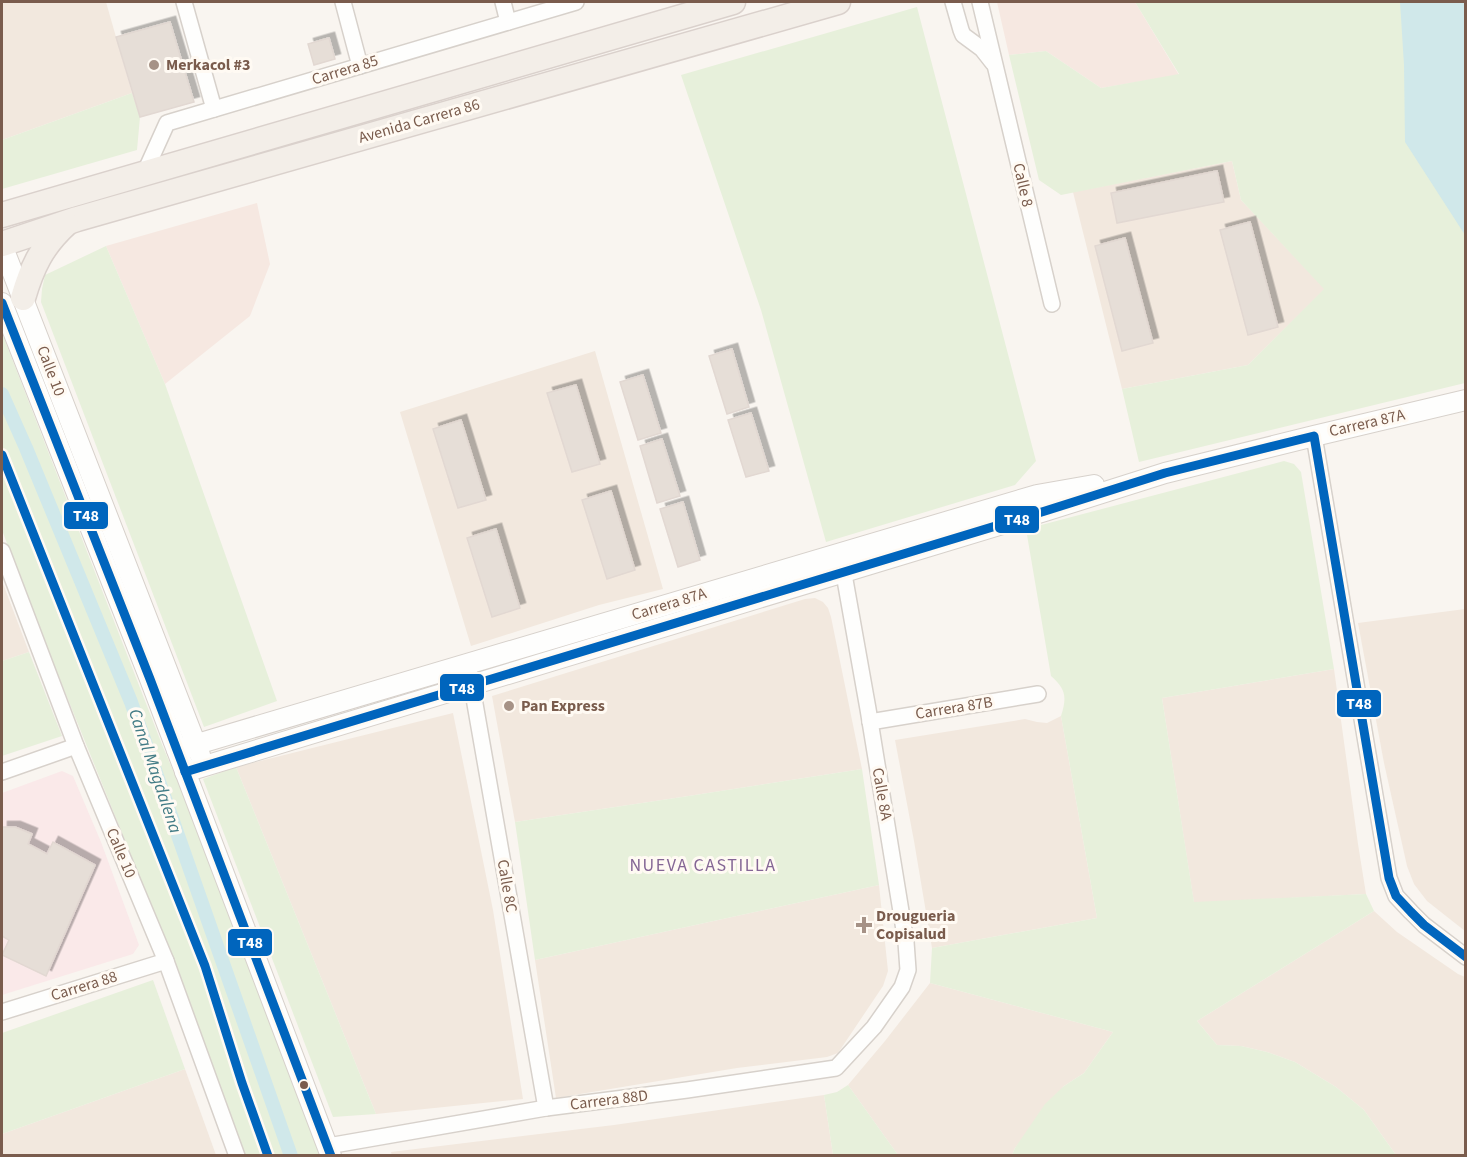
<svg xmlns="http://www.w3.org/2000/svg" width="1467" height="1157" viewBox="0 0 1467 1157" font-family="'Source Sans 3',sans-serif">
<style>
.residential{fill:#f2e8de}
.commercial{fill:#f6e8e1}
.medical{fill:#fae9e9}
.green{fill:#e7f0db}
.water{fill:#d0e8ea}
.lines{fill:none;stroke-linecap:round;stroke-linejoin:round}
.canal{stroke:#d0e8ea;stroke-width:14}
.building{fill:#e6ded7;stroke:#e2d8d2;stroke-width:1.5;filter:url(#shadow)}
.minor-casing{stroke:#d7d1cb;stroke-width:18}
.tertiary-casing{stroke:#d7d1cb;stroke-width:22}
.primary-casing{stroke:#dad1cc;stroke-width:27}
.minor{stroke:#fefefd;stroke-width:15}
.tertiary{stroke:#fefefd;stroke-width:20}
.primary{stroke:#f3eee8;stroke-width:24}
.bus-1-casing{stroke:#fffaf3;stroke-width:14}
.bus-1{stroke:#0065bd;stroke-width:9}
.poi-dot{fill:#a69286;stroke:#fffaf3;stroke-width:2}
.bus-dot{fill:#7a5c4d;stroke:#fffaf3;stroke-width:2}
.labels{text-anchor:middle;dominant-baseline:central;stroke-width:6;stroke-linejoin:round;paint-order:stroke}
.poi-label{font-size:16px;font-weight:bold;fill:#7a5c4d;stroke:#fffaf3;text-anchor:start}
.street-label{font-size:16px;fill:#7a5c4d;stroke:#fffaf3}
.water-label{font-size:18px;font-style:italic;fill:#437c86;stroke:#fffaf3}
.neighbourhood-label{font-size:18px;letter-spacing:1.5px;fill:#846695;stroke:#fffaf3}
.line-badge{stroke:#fffaf3;stroke-width:2}
.badge-label{font-size:16px;text-anchor:middle;font-weight:bold;fill:#fff}
</style>
<defs>
<filter id="shadow"><feDropShadow dx="5.5" dy="-5.5" stdDeviation="0" flood-color="#0004"/></filter>
</defs>
<rect width="100%" height="100%" fill="#f9f5f0"/>
<g class="residential">
<path d="M2 2H106L132 93 2 140Z"/>
<path d="M1232 161 1241 200 1325 289 1248 365 1122 389 1073 192Z"/>
<path d="M595 351 663 589 599 605 471 646 400 412Z"/>
<path d="M2 581 29 652 2 661Z"/>
<path d="M815 598 823 602 828 608 831 617 862 769 682 797 515 822 492 696 805 599Z"/>
<path d="M1465 609H1466L1465 931 1427 901 1414 884 1407 866 1384 763 1358 623Z"/>
<path d="M1334 669 1358 844 1366 894 1194 903 1162 698Z"/>
<path d="M453 713 493 910 523 1099 376 1114 236 767Z"/>
<path d="M1061 716 1097 918 932 948 914 841 895 740 1025 719 1037 722 1047 723Z"/>
<path d="M879 885 888 971 883 986 838 1053 827 1057 737 1068 556 1098 535 960Z"/>
<path d="M1374 911 1397 932 1458 974 1465 977V1155H1396L1364 1110 1336 1087 1295 1062 1267 1052 1241 1046 1217 1045 1197 1021Z"/>
<path d="M930 983 1113 1032 1084 1073 1064 1086 1015 1148 1012 1155H898L848 1085 885 1041Z"/>
<path d="M185 1069 216 1155H2V1134Z"/>
<path d="M824 1095 833 1155 392 1156 391 1152 614 1125Z"/>
</g>
<g class="commercial">
<path d="M997 2H1135L1179 75 1101 88 1046 51 1009 55Z"/>
<path d="M257 203 270 264 250 316 165 384 106 246Z"/>
</g>
<path class="medical" d="M62 771 73 776 101 842 139 945 133 954 2 995V793Z"/>
<g class="green">
<path d="M1135 2H1465V383L1139 462 1122 389 1248 365 1324 289 1241 200 1232 161 1061 195 1039 180 1009 55 1046 51 1101 88 1179 74Z"/>
<path d="M917 7 1036 461 1015 485 826 542 761 310 681 75Z"/>
<path d="M132 93 140 117 137 150 2 189V140Z"/>
<path d="M106 246 165 384 277 701 204 727 41 302 42 289 45 275Z"/>
<path d="M2 333 163 747 178 782 320 1155H245L126 843 29 603 2 530Z"/>
<path d="M1284 461 1294 464 1301 472 1334 669 1162 698 1194 902 1366 894 1374 911 1197 1021 1217 1045 1241 1046 1267 1052 1295 1062 1336 1087 1364 1110 1396 1155H1012L1015 1148 1045 1104 1064 1086 1084 1073 1113 1032 930 983 932 948 1097 918 1061 716C1067 697 1066 689 1051 676L1026 529Z"/>
<path d="M29 652 62 736 2 756V661Z"/>
<path d="M236 767 376 1114 333 1117 203 779Z"/>
<path d="M862 769 879 885 535 960 515 822 682 797Z"/>
<path d="M153 980 185 1069 2 1134V1033Z"/>
<path d="M848 1085 898 1155H833L824 1095 837 1092Z"/>
</g>
<path class="water" d="M1400 2H1465V235L1405 142 1404 65Z"/>
<g class="lines">
<path class="canal" d="M2 394 26 448 131 702 291 1156"/>
</g>
<g class="building">
<path d="M170 22 194 102 140 117 116 37Z"/>
<path d="M329 38 335 59 314 65 308 44Z"/>
<path d="M1217 171 1224 202 1117 223 1111 193Z"/>
<path d="M1250 222 1278 327 1248 335 1220 230Z"/>
<path d="M1125 238 1153 343 1122 351 1095 246Z"/>
<path d="M732 349 749 407 727 414 709 356Z"/>
<path d="M643 375 661 433 638 440 620 382Z"/>
<path d="M576 385 600 464 572 472 547 393Z"/>
<path d="M751 413 769 471 746 477 728 420Z"/>
<path d="M461 420 486 500 458 508 433 429Z"/>
<path d="M662 439 680 496 657 503 640 446Z"/>
<path d="M611 491 635 570 607 579 582 500Z"/>
<path d="M683 502 700 560 678 567 660 509Z"/>
<path d="M496 529 520 608 492 617 467 538Z"/>
<path d="M2 827H15L32 834 28 844 47 854 53 842 95 865 46 976 2 955 9 940 2 936Z"/>
</g>
<g class="lines">
<g class="minor-casing">
<g id="minor">
<path d="M184 2 214 109"/>
<path d="M343 2 360 66"/>
<path d="M503 2 508 22"/>
<path d="M953 2 961 30 963 35 982 49 993 63"/>
<path d="M980 2 1052 304"/>
<path d="M144 174 167 123 576 2"/>
<path d="M1314 436 1389 878 1396 896 1411 912 1424 925 1466 957"/>
<path d="M2 551 76 746 166 961 237 1156"/>
<path d="M468 664 546 1108"/>
<path d="M870 722 1038 694"/>
<path d="M2 772 76 746"/>
<path d="M2 1012 166 961"/>
<path d="M328 1146 546 1108 687 1090 836 1068 874 1027 902 987 908 970 906 942 868 709 842 563"/>
</g>
</g>
<g class="tertiary-casing">
<g id="tertiary">
<path d="M2 245 200 755"/>
<path d="M2 303 150 679 331 1156"/>
<path d="M177 750 1037 495 1094 485"/>
<path d="M185 772 1045 511 1165 473 1314 436 1466 400"/>
</g>
</g>
<g class="primary-casing">
<g id="primary">
<path d="M2 215 733 2"/>
<path d="M2 244 77 219 838 2"/>
<path d="M23 298C32 267 42 246 66 224"/>
</g>
</g>
<use href="#minor" class="minor"/>
<use href="#tertiary" class="tertiary"/>
<use href="#primary" class="primary"/>
<g class="bus-1-casing">
<g id="bus-1">
<path d="M2 303 150 679 331 1156"/>
<path d="M2 455 205 966 242 1083 268 1156"/>
<path d="M185 772 1045 511 1165 473 1314 436 1389 878 1396 896 1411 912 1424 925 1466 957"/>
</g>
</g>
<use href="#bus-1" class="bus-1"/>
</g>
<g class="poi-dot">
<circle cx="154" cy="65" r="6"/>
<circle cx="509" cy="706" r="6"/>
<path d="M861 916h6v6h6v6h-6v6h-6v-6h-6v-6h6z"/>
</g>
<circle class="bus-dot" cx="304" cy="1085" r="5"/>
<g class="labels">
<g class="poi-label">
<text x="166" y="65">Merkacol #3</text>
<text x="521" y="706">Pan Express</text>
<text x="876" y="916">Drougueria<tspan x="876" dy="18">Copisalud</tspan></text>
</g>
<g class="street-label">
<text transform="translate(345 70) rotate(-17)">Carrera 85</text>
<text transform="translate(419 121) rotate(-16)">Avenida Carrera 86</text>
<text transform="translate(1023 185) rotate(77)">Calle 8</text>
<text transform="translate(51 371) rotate(69)">Calle 10</text>
<text transform="translate(1367 423) rotate(-13)">Carrera 87A</text>
<text transform="translate(669 604) rotate(-17)">Carrera 87A</text>
<text transform="translate(954 708) rotate(-9)">Carrera 87B</text>
<text transform="translate(882 794) rotate(80)">Calle 8A</text>
<text transform="translate(121 853) rotate(67)">Calle 10</text>
<text transform="translate(507 886) rotate(80)">Calle 8C</text>
<text transform="translate(84 986) rotate(-17)">Carrera 88</text>
<text transform="translate(609 1100) rotate(-7)">Carrera 88D</text>
</g>
<g class="water-label">
<text transform="translate(155 771) rotate(71)">Canal Magdalena</text>
</g>
<g class="neighbourhood-label">
<text x="703" y="865">NUEVA CASTILLA</text>
</g>
</g>
<g class="line-badge">
<rect x="63" y="501" width="46" height="29" rx="6" fill="#0065bd"/>
<rect x="994" y="505" width="46" height="29" rx="6" fill="#0065bd"/>
<rect x="439" y="673" width="46" height="29" rx="6" fill="#0065bd"/>
<rect x="1336" y="689" width="46" height="29" rx="6" fill="#0065bd"/>
<rect x="227" y="928" width="46" height="29" rx="6" fill="#0065bd"/>
</g>
<g class="badge-label">
<text x="86" y="521">T48</text>
<text x="1017" y="525">T48</text>
<text x="462" y="694">T48</text>
<text x="1359" y="709">T48</text>
<text x="250" y="948">T48</text>
</g>
<rect width="1467" height="1157" fill="none" stroke="#7a5c4d" stroke-width="6"/>
</svg>
